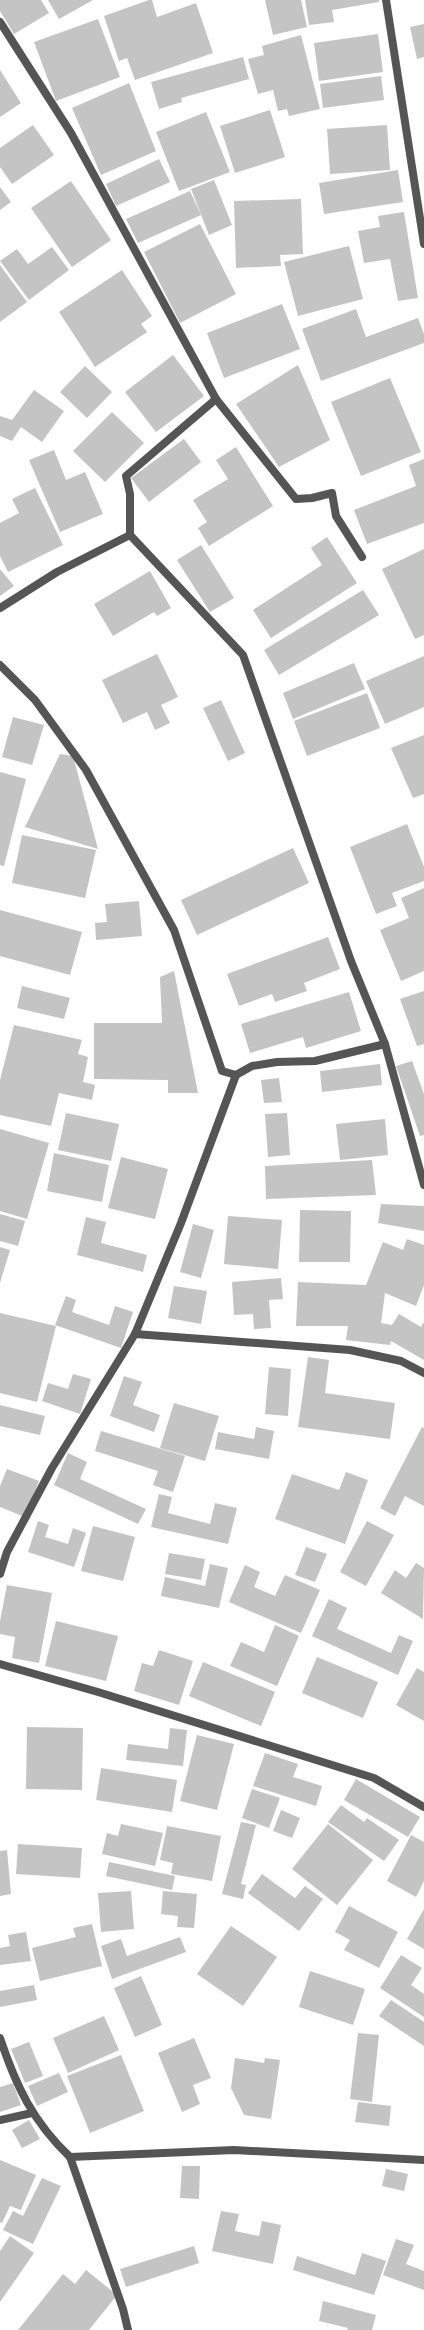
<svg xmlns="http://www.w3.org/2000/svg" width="424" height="2330" viewBox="0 0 424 2330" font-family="'Sofia Sans Condensed',sans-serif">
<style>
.building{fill:#c4c4c4}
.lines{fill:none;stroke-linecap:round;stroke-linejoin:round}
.minor{stroke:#555;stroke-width:8}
</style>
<rect width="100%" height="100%" fill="#fff"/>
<g class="building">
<path d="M0 0H41L49 13 14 34 0 11Z"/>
<path d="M48 0H93L59 19Z"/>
<path d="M149 0H152L157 17 196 3 213 53 135 80 127 58 119 61 104 16Z"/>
<path d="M265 0H301L307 27 273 35Z"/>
<path d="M305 0H379V2L332 10 334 22 309 25Z"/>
<path d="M98 19 120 77 56 101 34 42Z"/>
<path d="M424 24V57L417 59 410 27Z"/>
<path d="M378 34 383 72 319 81 314 43Z"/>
<path d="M301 35 320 109 289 116 287 109 278 111 273 90 258 94 248 59 264 55 262 46Z"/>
<path d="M243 57 249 79 181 98 182 102 159 109 151 82Z"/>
<path d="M0 70 21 103 0 117Z"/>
<path d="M381 76 384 100 323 108 320 84Z"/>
<path d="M129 83 156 151 101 175 72 108Z"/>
<path d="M270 110 285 157 235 173 220 126Z"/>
<path d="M206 112 230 172 179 191 156 132Z"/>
<path d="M33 125 54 155 12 184 0 167V148Z"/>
<path d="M387 125 390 170 330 174 327 129Z"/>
<path d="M159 159 170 182 116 206 106 184Z"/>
<path d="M398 170 403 202 324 214 319 183Z"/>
<path d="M214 180 232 225 209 235 191 189Z"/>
<path d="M71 181 111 240 72 267 31 208Z"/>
<path d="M0 187 11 202 0 210Z"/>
<path d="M190 191 201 215 138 243 126 219Z"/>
<path d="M301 199 303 254 280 255 281 266 236 268 234 201Z"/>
<path d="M404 212 418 298 398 301 390 259 364 263 358 231 380 227 378 216Z"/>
<path d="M200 224 236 294 180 323 144 252Z"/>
<path d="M349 246 363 299 298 316 284 262Z"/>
<path d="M52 247 69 270 29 300 0 261 17 249 28 264Z"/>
<path d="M0 265 27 302 0 322Z"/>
<path d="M122 270 152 316 141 324 147 332 95 367 59 312Z"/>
<path d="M282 304 300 349 224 378 207 333Z"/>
<path d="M356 309 366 337 418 318 424 334V343L321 381 302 329Z"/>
<path d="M173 355 204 396 156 432 125 392Z"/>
<path d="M298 365 330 440 279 467 236 404Z"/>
<path d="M85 366 112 392 87 418 60 392Z"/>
<path d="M390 378 421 452 361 476 331 402Z"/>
<path d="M34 390 64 411 42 442 21 427 12 441 0 436V416L12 420Z"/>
<path d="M112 412 144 443 105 482 73 451Z"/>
<path d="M184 439 201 462 149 502 131 478Z"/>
<path d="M236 447 273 506 209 546 198 528 207 522 193 500 228 479 216 460Z"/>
<path d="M54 450 66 480 85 472 103 514 60 532 29 460Z"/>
<path d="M424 459V523L367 544 354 510 416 486 409 465Z"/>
<path d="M35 488 63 545 8 572 0 556V523L19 513 12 499Z"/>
<path d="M327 537 357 583 271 638 253 610 322 565 311 548Z"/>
<path d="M201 545 234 598 210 612 177 560Z"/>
<path d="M424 549V635L415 639 382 569Z"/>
<path d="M0 569 14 586 0 596Z"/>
<path d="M150 571 171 608 157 616 154 612 113 636 94 604Z"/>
<path d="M363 590 379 615 279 675 264 650Z"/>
<path d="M157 654 178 697 161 705 170 723 155 730 147 712 123 723 102 680Z"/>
<path d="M424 656V707L385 724 366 681Z"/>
<path d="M354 663 365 689 293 719 283 693Z"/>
<path d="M367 693 380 728 307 756 294 721Z"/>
<path d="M221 700 245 753 228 761 203 708Z"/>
<path d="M13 717 44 725 32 765 2 757Z"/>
<path d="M424 735V794L413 798 391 748Z"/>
<path d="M60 754 73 756 98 849 25 827Z"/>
<path d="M0 772 26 779 4 866 0 865Z"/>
<path d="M407 824 424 867V881L392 893 397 906 376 914 350 847Z"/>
<path d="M22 835 96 850 85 898 12 883Z"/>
<path d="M293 848 309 883 197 935 181 900Z"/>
<path d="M424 888V971L401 981 380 930 409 918 401 898Z"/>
<path d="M139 901 142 936 96 940 95 923 107 922 105 904Z"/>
<path d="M0 910 82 932 70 975 0 956Z"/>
<path d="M328 937 340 969 304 983 307 991 275 1002 272 994 239 1006 227 974Z"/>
<path d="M174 971 198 1093H168V1080L94 1079V1023H162L160 977Z"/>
<path d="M22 986 70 998 64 1019 17 1008Z"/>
<path d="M424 991V1044L417 1046 400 999Z"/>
<path d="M349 992 361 1031 306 1048 303 1037 250 1053 241 1024Z"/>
<path d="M14 1025 82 1040 78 1054 88 1057 83 1082 95 1085 92 1100 59 1093 51 1126 0 1115V1080Z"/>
<path d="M412 1061 424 1094V1135L420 1136 396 1066Z"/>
<path d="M380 1064 382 1085 322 1092 320 1071Z"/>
<path d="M279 1078 282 1102 264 1103 261 1080Z"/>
<path d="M66 1113 119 1124 111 1161 58 1150Z"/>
<path d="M287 1113 290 1155 268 1157 265 1114Z"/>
<path d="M385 1119 388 1155 340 1160 336 1124Z"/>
<path d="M0 1129 49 1143 27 1219 0 1211Z"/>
<path d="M54 1153 109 1165 102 1202 47 1191Z"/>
<path d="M121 1157 168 1169 155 1219 108 1208Z"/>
<path d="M372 1160 376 1195 266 1199 265 1166Z"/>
<path d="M381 1204 424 1206V1231L378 1223Z"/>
<path d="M300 1210 351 1211 350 1262H299Z"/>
<path d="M0 1214 25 1221 18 1246 0 1241Z"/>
<path d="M228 1216 282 1220 278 1269 224 1264Z"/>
<path d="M86 1217 106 1222 101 1243 147 1255 143 1272 77 1255Z"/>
<path d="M193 1224 214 1230 201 1278 180 1272Z"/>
<path d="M407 1239 424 1245V1285L416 1306 385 1293 381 1323 392 1325 399 1314 421 1327 424 1322V1360L391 1341 390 1345 346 1340 348 1326H296L298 1282 366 1285 383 1242 403 1250Z"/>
<path d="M0 1247 10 1250 0 1283Z"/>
<path d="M281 1278 283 1299 269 1300 271 1328 254 1329 253 1314 234 1315 232 1282Z"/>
<path d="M174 1286 207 1291 201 1324 168 1318Z"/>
<path d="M66 1296 76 1300 72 1312 109 1325 115 1306 133 1312 121 1348 55 1325Z"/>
<path d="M0 1313 56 1326 37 1402 0 1393Z"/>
<path d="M308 1357 329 1360 325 1393 395 1403 390 1439 298 1427Z"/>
<path d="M269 1367 291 1369 288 1416 265 1414Z"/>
<path d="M73 1374 91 1379 80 1414 42 1401 48 1383 68 1389Z"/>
<path d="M124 1376 142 1382 133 1405 160 1415 154 1432 110 1416Z"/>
<path d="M174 1403 219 1416 205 1461 160 1448Z"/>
<path d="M0 1405 45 1416 40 1435 0 1426Z"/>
<path d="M256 1427 274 1431 269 1459 215 1449 218 1432 254 1439Z"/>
<path d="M422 1427 424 1428V1506L405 1496 395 1516 380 1508Z"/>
<path d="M101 1431 185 1456 173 1492 153 1485 158 1471 95 1451Z"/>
<path d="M68 1453 87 1462 80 1479 146 1509 138 1524 54 1485Z"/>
<path d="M7 1469 39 1481 25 1517 0 1507V1486Z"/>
<path d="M346 1472 368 1480 345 1544 275 1519 292 1474 339 1490Z"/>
<path d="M159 1494 172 1497 168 1513 210 1524 215 1503 237 1508 228 1544 151 1527Z"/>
<path d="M38 1521 49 1525 45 1537 68 1544 73 1528 86 1533 74 1567 28 1552Z"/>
<path d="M367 1521 394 1535 366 1586 340 1572Z"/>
<path d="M93 1526 135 1537 123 1581 81 1571Z"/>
<path d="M306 1547 327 1554 315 1582 295 1575Z"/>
<path d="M169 1553 205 1559 201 1580 165 1574Z"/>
<path d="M416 1563 424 1568 423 1619 381 1593 395 1570 406 1578Z"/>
<path d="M210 1564 228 1568 219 1608 161 1596 165 1577 205 1586Z"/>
<path d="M245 1565 260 1572 254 1587 275 1596 285 1575 320 1590 301 1633 229 1602Z"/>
<path d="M7 1585 52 1593 39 1663 12 1658 15 1637 0 1634V1621Z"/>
<path d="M329 1599 347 1608 337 1629 391 1653 399 1635 413 1641 398 1675 312 1636Z"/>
<path d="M56 1621 118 1636 106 1681 45 1666Z"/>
<path d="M275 1625 299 1636 277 1686 230 1666 241 1642 264 1652Z"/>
<path d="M159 1650 193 1661 179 1705 134 1691 142 1663 153 1666Z"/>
<path d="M317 1657 378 1682 363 1718 302 1693Z"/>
<path d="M203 1662 275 1692 261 1726 189 1696Z"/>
<path d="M417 1668 424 1672V1721L396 1705Z"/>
<path d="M27 1727 83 1728 82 1790 26 1789Z"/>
<path d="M170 1728 187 1730 183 1766 126 1760 128 1744 168 1749Z"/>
<path d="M197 1735 234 1744 217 1810 180 1801Z"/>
<path d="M265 1753 298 1764 293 1777 322 1786 316 1806 253 1786Z"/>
<path d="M101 1768 177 1780 172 1812 96 1800Z"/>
<path d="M356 1779 420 1817 408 1837 344 1800Z"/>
<path d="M252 1789 280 1798 269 1828 242 1818Z"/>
<path d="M341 1805 364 1822 367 1818 399 1840 384 1861 328 1822Z"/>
<path d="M281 1810 300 1818 292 1838 273 1831Z"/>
<path d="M241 1822 256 1825 241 1884 246 1885 243 1899 222 1894Z"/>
<path d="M121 1824 163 1833 155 1866 102 1854 107 1833 118 1836Z"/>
<path d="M328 1824 373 1860 337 1905 292 1869Z"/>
<path d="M167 1826 221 1836 212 1881 171 1874 173 1863 160 1860Z"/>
<path d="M411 1835 424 1842V1881L416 1897 387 1881Z"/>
<path d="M18 1844 82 1848 80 1878 16 1874Z"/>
<path d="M7 1850 11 1894 0 1896V1851Z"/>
<path d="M109 1862 175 1876 172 1890 106 1876Z"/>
<path d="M262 1874 295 1898 305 1886 323 1899 299 1931 248 1893Z"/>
<path d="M131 1891 134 1929 101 1932 98 1893Z"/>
<path d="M163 1891 197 1894 194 1928 177 1927 178 1916 161 1914Z"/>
<path d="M349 1906 398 1932 379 1968 344 1950 350 1940 335 1932Z"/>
<path d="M424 1909V1949L407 1939Z"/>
<path d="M92 1924 102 1966 40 1981 32 1948 76 1937 73 1928Z"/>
<path d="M231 1926 277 1957 243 2006 197 1974Z"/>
<path d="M26 1932 31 1961 0 1965V1948L10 1946 8 1935Z"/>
<path d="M180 1937 186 1952 112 1979 101 1946 121 1939 127 1956Z"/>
<path d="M401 1955 422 1968 411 1985 424 1994V2017L380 1988Z"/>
<path d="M310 1971 365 1989 353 2025 299 2007Z"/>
<path d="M141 1976 162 2025 135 2037 114 1988Z"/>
<path d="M34 1985 37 2000 0 2007V1991Z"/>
<path d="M391 2000 424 2022V2046L379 2016Z"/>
<path d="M104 2016 119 2050 68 2073 53 2038Z"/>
<path d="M358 2033 379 2035 372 2102 350 2099Z"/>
<path d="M194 2038 211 2078 193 2085 200 2104 182 2112 158 2053Z"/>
<path d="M29 2042 43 2076 25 2083 11 2049Z"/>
<path d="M121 2055 144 2111 90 2133 67 2076Z"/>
<path d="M235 2058 264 2063 265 2058 280 2060 271 2119 244 2115 231 2088Z"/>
<path d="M59 2073 68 2092 37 2106 28 2086Z"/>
<path d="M13 2083 21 2105 0 2112V2087Z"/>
<path d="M358 2102 391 2106 389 2126 355 2122Z"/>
<path d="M29 2120 40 2139 22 2148 12 2130Z"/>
<path d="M0 2160 36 2175 21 2210 10 2206 2 2223 0 2222Z"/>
<path d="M182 2166H200L199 2199 180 2198Z"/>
<path d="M386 2169 408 2174 404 2191 382 2186Z"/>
<path d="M42 2178 61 2186 33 2244 3 2230 13 2211 23 2216Z"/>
<path d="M221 2211 239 2214 235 2231 259 2236 262 2221 281 2225 273 2264 212 2251Z"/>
<path d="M10 2236 34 2253 0 2302V2251Z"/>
<path d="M396 2239 414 2245 406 2264 424 2271V2290L383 2275Z"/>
<path d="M194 2246 199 2263 126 2287 120 2269Z"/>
<path d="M362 2253 386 2261 374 2295 293 2270 297 2256 355 2275Z"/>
<path d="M86 2270 117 2295 89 2330H18L63 2274 75 2284Z"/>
<path d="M323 2301 376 2315 372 2330H347L348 2328 319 2321Z"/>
</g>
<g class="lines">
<g class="minor">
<path d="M386 0 424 244"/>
<path d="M0 22 71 133 216 399 296 499 312 498 332 493 336 516 362 557"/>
<path d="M216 399 126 476 130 494V535L243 655 351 961 385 1044 424 1185"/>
<path d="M0 608 57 572 130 535"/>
<path d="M0 665 35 700 86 770 174 930 222 1071 236 1075 252 1066 277 1062 315 1061 385 1044"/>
<path d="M135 1334 350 1350 401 1361 424 1373"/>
<path d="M0 1574 7 1552 52 1468 135 1334 181 1223 236 1075"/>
<path d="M0 1664 98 1692 374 1778 424 1807"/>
<path d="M0 2038C16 2086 33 2122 70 2157L123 2309 128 2330"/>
<path d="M0 2120 32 2113"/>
<path d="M70 2157 234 2150 424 2160"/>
</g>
</g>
</svg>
